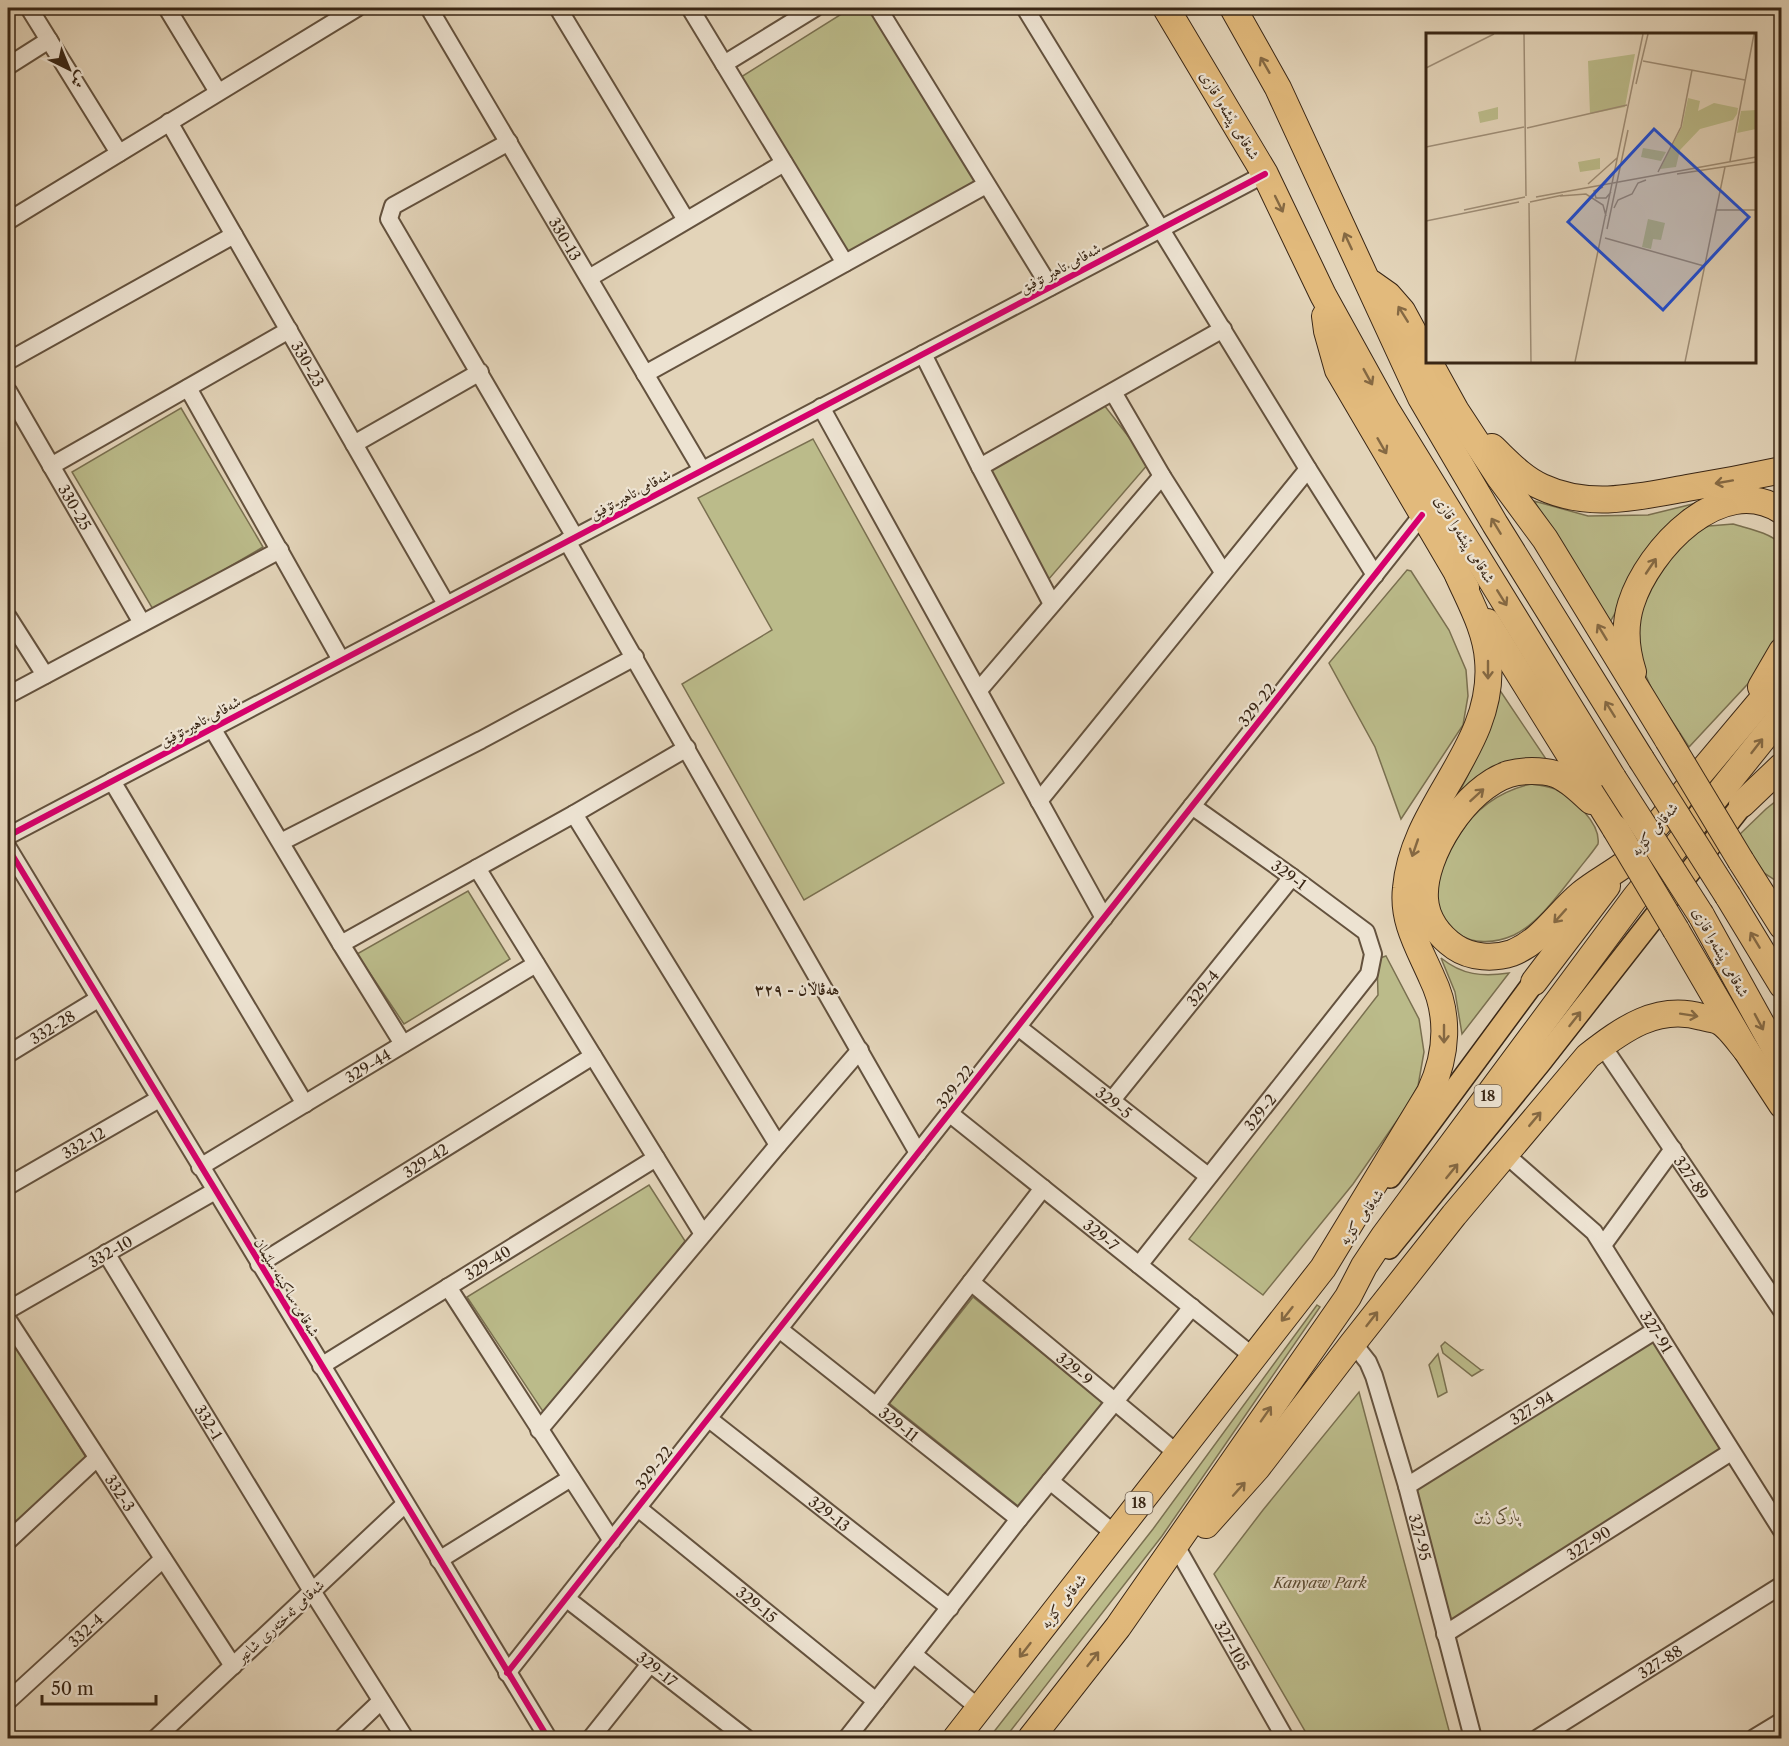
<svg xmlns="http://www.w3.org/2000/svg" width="1789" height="1746" viewBox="0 0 1789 1746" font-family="'Libre Caslon Text',Amiri,serif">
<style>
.green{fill:#bbbb8a;stroke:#7a7050;stroke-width:1.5}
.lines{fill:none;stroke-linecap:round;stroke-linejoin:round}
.minor-casing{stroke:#64523e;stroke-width:20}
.major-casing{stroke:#392615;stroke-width:24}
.highway-casing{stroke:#392615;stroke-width:28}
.minor{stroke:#ede3d2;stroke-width:16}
.major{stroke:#e2ba7c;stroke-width:21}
.highway{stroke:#e2ba7c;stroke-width:26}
.highway-bridge-casing{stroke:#392615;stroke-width:28;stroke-linecap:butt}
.highway-bridge{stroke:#e2ba7c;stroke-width:26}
.cycleway-casing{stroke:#ede3d2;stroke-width:10}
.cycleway{stroke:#d6006c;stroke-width:6}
.oneway{stroke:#856943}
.labels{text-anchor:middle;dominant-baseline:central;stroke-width:4.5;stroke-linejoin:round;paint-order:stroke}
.shield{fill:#ede3d2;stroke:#6f5f4e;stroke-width:1.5}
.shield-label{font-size:14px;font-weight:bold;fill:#392615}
.street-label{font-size:15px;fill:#392615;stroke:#ede3d2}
.park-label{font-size:15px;font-style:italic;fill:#5a4b32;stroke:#ede3d2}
.neighbourhood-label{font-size:16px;font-weight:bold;fill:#392615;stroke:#ede3d2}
.inset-road{fill:none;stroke:#9f8e77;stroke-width:1.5}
.view{fill:#1d4ed8;fill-opacity:0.15;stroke:#1d4ed8;stroke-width:3}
.inset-edge{fill:none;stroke:#392615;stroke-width:3}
</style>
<rect width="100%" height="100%" fill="#e3d4b9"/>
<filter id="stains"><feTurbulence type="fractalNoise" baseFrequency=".00333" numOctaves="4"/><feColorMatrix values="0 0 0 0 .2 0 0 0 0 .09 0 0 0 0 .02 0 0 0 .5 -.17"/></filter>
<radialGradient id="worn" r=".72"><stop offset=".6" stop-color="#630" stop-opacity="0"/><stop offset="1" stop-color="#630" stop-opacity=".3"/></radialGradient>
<g class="green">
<path d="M851 8H874L980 184 850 255 741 77Z"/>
<path d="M1104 405 1149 463 1048 580 987 467Z"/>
<path d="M181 408 263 547 154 611 72 472Z"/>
<path d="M813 439 1004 783 804 900 682 684 772 630 698 498Z"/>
<path d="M1534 501 1588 516 1648 515 1701 502 1648 554 1609 624Z"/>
<path d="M1733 524C1749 529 1768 532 1781 544V634L1771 659 1689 747 1653 692 1639 660 1635 638 1641 598 1688 534 1709 526Z"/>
<path d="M1407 570 1411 571 1449 630 1466 670 1468 696 1463 725 1401 819 1375 747 1329 663Z"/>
<path d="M1499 689 1550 765 1456 799 1486 739Z"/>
<path d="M1531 784C1539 785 1548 786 1555 789 1573 798 1601 823 1598 844 1592 853 1585 861 1578 870 1561 891 1539 923 1514 935 1472 954 1431 930 1438 881 1441 865 1450 849 1459 835 1476 808 1500 791 1531 784Z"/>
<path d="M1781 797V884L1764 873 1739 835 1766 809Z"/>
<path d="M468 891 510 959 404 1024 357 954Z"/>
<path d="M1386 956 1419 1019 1424 1052 1418 1086 1405 1109 1353 1184 1263 1295 1189 1239 1378 995 1377 959Z"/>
<path d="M1441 958C1462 975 1482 977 1509 973L1462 1034 1455 992Z"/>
<path d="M649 1185 685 1241 548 1419 467 1297Z"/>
<path d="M973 1297 1105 1404 1018 1506 889 1403Z"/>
<path d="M1317 1305 1320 1307 1162 1536 1005 1738H989L1153 1529Z"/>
<path d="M8 1333 87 1459 8 1528Z"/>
<path d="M1654 1336 1725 1450 1450 1625 1415 1487Z"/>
<path d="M1445 1342 1481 1370H1482L1472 1376 1443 1353 1441 1346Z"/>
<path d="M1438 1354 1447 1392 1438 1397 1429 1365Z"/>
<path d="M1359 1392 1451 1738H1309L1214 1574 1263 1510Z"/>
</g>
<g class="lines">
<g class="minor-casing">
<g id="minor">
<path d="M29 8 119 153"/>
<path d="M167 8 218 92"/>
<path id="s1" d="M429 8 702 470"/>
<path d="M558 8 686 220"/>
<path d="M690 8 845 263"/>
<path d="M878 8 1050 287"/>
<path d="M1025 8 1308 469 1375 575"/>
<path d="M724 64 815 8"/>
<path d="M8 66 49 40"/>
<path id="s2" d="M169 122 446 604"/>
<path d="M509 142 393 206 389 219 575 537"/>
<path d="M8 221 357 8"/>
<path d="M589 278 784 163"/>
<path d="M923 354 980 467 1052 604"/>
<path d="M8 361 234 235"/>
<path d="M645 374 986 185"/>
<path d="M188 388 341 660"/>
<path id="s3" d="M8 391 142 623"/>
<path d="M1113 392 1162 476 1223 572"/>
<path d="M821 407 1104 918"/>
<path d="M354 444 480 372"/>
<path d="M51 466 289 330"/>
<path d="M980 467 1223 329"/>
<path d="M567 541 918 1153"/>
<path d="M8 617 45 675"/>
<path d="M979 690 1162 476"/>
<path d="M8 695 280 550"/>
<path d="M212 728 341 944 403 1044"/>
<path d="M112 781 305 1104"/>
<path d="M1039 801 1308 469"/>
<path d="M574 814 778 1145"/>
<path d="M8 836 1265 174"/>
<path d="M281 842 481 740 635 657"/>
<path d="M8 848 548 1738"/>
<path d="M477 868 703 1234"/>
<path d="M341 944 574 814 687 748"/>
<path id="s4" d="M1018 1027 1208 1176"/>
<path id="s5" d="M1602 1045 1782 1311"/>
<path id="s6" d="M8 1054 98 999"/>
<path id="s7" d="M1112 1100 1292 877"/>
<path id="s8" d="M949 1113 1254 1357"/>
<path id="s9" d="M1505 1154 1594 1232 1782 1531"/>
<path id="s10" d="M200 1167 536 964"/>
<path id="s11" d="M8 1186 159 1099"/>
<path d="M1603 1245 1673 1149"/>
<path id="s12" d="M106 1253 312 1591 405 1738"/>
<path id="s13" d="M259 1264 593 1056"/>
<path id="s14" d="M1139 1265 1369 974 1373 954 1366 932 1292 877 1192 806"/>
<path id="s15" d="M971 1282 1178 1454"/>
<path d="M448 1287 612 1541"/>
<path id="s16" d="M8 1310 215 1191"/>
<path id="s17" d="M8 1320 233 1666"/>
<path id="s18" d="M779 1329 1019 1519"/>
<path id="s19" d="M1353 1343 1368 1362 1374 1376 1407 1486 1473 1738"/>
<path id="s20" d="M321 1366 656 1158"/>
<path d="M876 1406 1043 1188"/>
<path id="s21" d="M709 1419 950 1608"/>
<path d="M539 1430 778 1145 860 1050"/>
<path d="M1050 1481 1115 1534"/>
<path id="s22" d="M1407 1486 1656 1330"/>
<path id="s23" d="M638 1508 876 1701"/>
<path d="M8 1541 97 1458"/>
<path id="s24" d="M1180 1553 1285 1738"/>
<path d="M439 1560 571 1478"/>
<path id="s25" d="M567 1599 746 1738"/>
<path id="s26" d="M1445 1634 1731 1452"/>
<path d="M913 1654 979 1708"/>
<path d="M507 1673 1422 515"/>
<path id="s27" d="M8 1701 163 1559"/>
<path d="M156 1738 405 1504"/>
<path d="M342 1738 381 1701"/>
<path d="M591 1738 650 1664"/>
<path d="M847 1738 1019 1519 1192 1307"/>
<path id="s28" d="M1538 1738 1782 1585"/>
<path d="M1754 1738 1782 1721"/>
</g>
</g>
<g class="major-casing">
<g id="major">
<path d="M1390 1177 1534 982"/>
<path d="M1389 1248 1540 1063 1753 791"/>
</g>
</g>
<g class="highway-casing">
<g id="highway">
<path d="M1166 8 1265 174 1323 295 1386 409 1613 778"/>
<path d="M1233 8 1278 88 1421 398 1495 524 1641 759"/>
<path d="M1371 283 1388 295 1402 311 1428 359"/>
<path d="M1325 316 1327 331 1338 370 1466 588"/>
<path d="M1429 362 1456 411 1500 478 1545 539 1668 740"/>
<path d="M1492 447C1508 462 1522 478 1542 487 1589 509 1638 497 1687 488 1718 483 1750 477 1782 470"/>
<path d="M1487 622 1615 828"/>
<path d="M1633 672C1626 650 1624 626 1631 604 1648 550 1721 471 1782 511"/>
<path d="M1761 687 1782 651"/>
<path d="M1591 801C1580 791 1569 779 1555 774 1542 770 1522 770 1509 774 1467 787 1422 855 1425 899 1426 919 1439 936 1455 947 1471 958 1494 959 1512 953 1542 941 1557 914 1581 894 1593 884 1608 876 1622 866"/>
<path d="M1742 804 1782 766"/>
<path d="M1636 850 1782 676"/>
<path d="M1741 861 1782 926"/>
<path d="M1728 896 1782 985"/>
<path d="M1701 915 1782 1061"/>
<path d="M1676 930 1746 1050 1782 1105"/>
<path d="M1534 982 1607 886"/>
<path d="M1206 1525 1257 1468 1353 1343 1454 1215 1588 1056C1623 1029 1657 1004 1702 1017 1708 1019 1716 1019 1720 1022 1729 1027 1739 1042 1746 1050"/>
<path d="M956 1738 1323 1268 1430 1092C1447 1055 1450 1015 1432 978 1419 948 1402 921 1406 888 1413 804 1496 747 1488 660 1486 630 1470 602 1458 575"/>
<path d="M1031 1738 1118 1627 1348 1297 1364 1266 1384 1236 1634 899 1782 715"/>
</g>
</g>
<use href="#minor" class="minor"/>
<use href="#major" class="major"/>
<use href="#highway" class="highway"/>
<g class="highway-bridge-casing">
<g id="highway-bridge">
<path d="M1668 740 1741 861"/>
<path d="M1641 759 1728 896"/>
<path d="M1613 778 1701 915"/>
<path d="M1615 828 1676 930"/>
</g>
</g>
<use href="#highway-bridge" class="highway-bridge"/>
<g class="cycleway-casing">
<g id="cycleway">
<path d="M8 836 1265 174"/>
<path d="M8 848 548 1738"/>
<path d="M507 1673 1422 515"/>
</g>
</g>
<use href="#cycleway" class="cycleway"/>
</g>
<defs><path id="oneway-shaft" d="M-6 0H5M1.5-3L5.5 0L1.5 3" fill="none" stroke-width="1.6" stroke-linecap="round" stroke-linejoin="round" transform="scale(1.5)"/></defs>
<g class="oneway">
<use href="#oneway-shaft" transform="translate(1265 65) rotate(-120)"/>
<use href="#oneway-shaft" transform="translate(1279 204) rotate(64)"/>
<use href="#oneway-shaft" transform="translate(1348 241) rotate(-115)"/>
<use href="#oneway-shaft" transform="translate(1403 314) rotate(-122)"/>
<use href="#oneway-shaft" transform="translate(1368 377) rotate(61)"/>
<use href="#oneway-shaft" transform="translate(1382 446) rotate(60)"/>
<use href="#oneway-shaft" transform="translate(1724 482) rotate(170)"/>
<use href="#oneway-shaft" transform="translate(1496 526) rotate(-121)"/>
<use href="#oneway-shaft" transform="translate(1651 566) rotate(-56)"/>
<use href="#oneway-shaft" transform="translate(1502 598) rotate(58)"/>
<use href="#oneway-shaft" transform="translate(1602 632) rotate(-121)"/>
<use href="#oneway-shaft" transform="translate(1488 670) rotate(90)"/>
<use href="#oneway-shaft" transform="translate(1610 709) rotate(-122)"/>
<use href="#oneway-shaft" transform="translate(1757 746) rotate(-52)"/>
<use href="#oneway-shaft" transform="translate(1477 795) rotate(-42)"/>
<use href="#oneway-shaft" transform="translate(1415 848) rotate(109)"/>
<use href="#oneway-shaft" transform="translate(1560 916) rotate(132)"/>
<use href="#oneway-shaft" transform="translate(1755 940) rotate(-121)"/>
<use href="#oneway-shaft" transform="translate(1689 1015) rotate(9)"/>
<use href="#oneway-shaft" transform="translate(1575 1019) rotate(-52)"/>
<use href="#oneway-shaft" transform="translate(1759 1022) rotate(62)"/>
<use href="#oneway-shaft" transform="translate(1444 1034) rotate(90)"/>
<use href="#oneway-shaft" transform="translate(1535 1119) rotate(-50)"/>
<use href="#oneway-shaft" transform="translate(1452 1171) rotate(-51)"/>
<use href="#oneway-shaft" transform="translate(1287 1314) rotate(128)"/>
<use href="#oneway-shaft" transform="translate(1372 1319) rotate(-52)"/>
<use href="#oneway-shaft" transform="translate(1266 1414) rotate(-55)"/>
<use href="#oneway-shaft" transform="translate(1239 1489) rotate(-48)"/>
<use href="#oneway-shaft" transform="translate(1025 1650) rotate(128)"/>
<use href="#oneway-shaft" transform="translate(1093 1659) rotate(-52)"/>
</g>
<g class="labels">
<g class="shield">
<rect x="1474.5" y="1085" width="27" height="22" rx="4.5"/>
<rect x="1125.5" y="1492" width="27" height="22" rx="4.5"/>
</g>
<g class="shield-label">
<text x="1488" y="1096">18</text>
<text x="1139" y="1503">18</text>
</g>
<g class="street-label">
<text transform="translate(1230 115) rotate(59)">شەقامی پێشەوا قازی</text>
<text stroke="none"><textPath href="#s1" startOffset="268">330-13</textPath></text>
<text transform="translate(1060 268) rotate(-28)">شەقامی تاهیر تۆفیق</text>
<text stroke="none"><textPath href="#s2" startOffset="279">330-23</textPath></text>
<text transform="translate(630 494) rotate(-28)">شەقامی تاهیر تۆفیق</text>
<text stroke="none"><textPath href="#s3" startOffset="134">330-25</textPath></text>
<text transform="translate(1465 539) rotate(58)">شەقامی پێشەوا قازی</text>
<text transform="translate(1257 705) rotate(-52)">329-22</text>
<text transform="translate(200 721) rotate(-28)">شەقامی تاهیر تۆفیق</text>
<text transform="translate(1654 829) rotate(-50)">شەقامی کۆیە</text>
<text transform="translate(1289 875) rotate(36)">329-1</text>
<text transform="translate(1721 952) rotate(61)">شەقامی پێشەوا قازی</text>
<text stroke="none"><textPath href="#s7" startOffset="144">329-4</textPath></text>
<text stroke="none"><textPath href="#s6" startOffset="52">332-28</textPath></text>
<text stroke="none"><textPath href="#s10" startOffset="196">329-44</textPath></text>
<text transform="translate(955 1087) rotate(-52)">329-22</text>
<text stroke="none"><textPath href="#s4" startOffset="122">329-5</textPath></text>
<text stroke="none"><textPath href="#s14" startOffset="195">329-2</textPath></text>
<text stroke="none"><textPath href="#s11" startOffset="87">332-12</textPath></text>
<text stroke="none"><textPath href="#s13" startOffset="196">329-42</textPath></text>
<text stroke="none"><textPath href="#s5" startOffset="160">327-89</textPath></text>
<text transform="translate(1361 1217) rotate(-54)">شەقامی کۆیە</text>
<text stroke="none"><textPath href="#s8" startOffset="195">329-7</textPath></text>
<text stroke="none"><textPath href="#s16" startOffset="118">332-10</textPath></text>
<text stroke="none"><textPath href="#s20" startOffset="196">329-40</textPath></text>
<text transform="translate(287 1287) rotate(59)">شەقامی ساکینە سلێمان</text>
<text stroke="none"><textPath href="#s9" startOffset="236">327-91</textPath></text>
<text stroke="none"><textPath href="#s15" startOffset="135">329-9</textPath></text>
<text stroke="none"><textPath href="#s22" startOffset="147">327-94</textPath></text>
<text stroke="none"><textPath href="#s12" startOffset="198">332-1</textPath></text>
<text stroke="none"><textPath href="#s18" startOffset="153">329-11</textPath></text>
<text transform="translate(654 1468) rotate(-52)">329-22</text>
<text stroke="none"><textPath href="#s17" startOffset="206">332-3</textPath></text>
<text stroke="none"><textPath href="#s21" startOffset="153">329-13</textPath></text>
<text stroke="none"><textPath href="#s19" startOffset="207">327-95</textPath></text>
<text stroke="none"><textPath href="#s26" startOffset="170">327-90</textPath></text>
<text transform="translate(1063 1601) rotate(-52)">شەقامی کۆیە</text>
<text stroke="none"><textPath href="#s23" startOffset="153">329-15</textPath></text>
<text transform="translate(280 1621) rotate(-43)">شەقامی ئەختەری شاعیر</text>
<text stroke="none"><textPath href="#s27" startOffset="105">332-4</textPath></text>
<text stroke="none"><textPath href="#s24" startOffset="106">327-105</textPath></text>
<text stroke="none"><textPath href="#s28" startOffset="144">327-88</textPath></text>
<text stroke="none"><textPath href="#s25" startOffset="114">329-17</textPath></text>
</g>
<g class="park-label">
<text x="1497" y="1515">پارکی ژین</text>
<text x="1320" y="1582">Kanyaw Park</text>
</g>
<g class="neighbourhood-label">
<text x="797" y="989">هەڤاڵان - ٣٢٩</text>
</g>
</g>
<g transform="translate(1426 33)">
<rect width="330" height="330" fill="#e3d4b9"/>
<path d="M209 21 199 74 164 81 162 28ZM262 65 274 68 272 78 288 70 312 75 311 81 307 87 274 96 254 117 250 134 234 136 256 94ZM72 74V86L54 90 52 79ZM330 77V96L311 100 315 78ZM217 115 240 119 235 128 215 124ZM174 125V136L154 139 152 129ZM222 186 239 190 235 207 227 206 225 216 216 214Z" fill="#bbbb8a"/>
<path class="inset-road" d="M98 1 100 163M217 28 319 47M0 35 68 1M210 51 222 1M101 95 201 72M0 114 98 94M304 128 328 1M232 139 255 94 266 37M251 141 330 129M162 151 191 125M177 154 168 158 170 165H180L185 159M134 163 160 161 177 172 180 183M110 164 330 124M104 169 137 162M103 170 105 329M188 175 192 167 206 161 212 150 220 147M38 177 99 164M290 177H330M0 188 93 169M181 196 202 97M179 205 278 233M149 329 217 1M259 329 299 134"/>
<path class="view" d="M228 96 323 184 237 277 142 189Z"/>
<rect width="330" height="330" class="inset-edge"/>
</g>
<rect width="1789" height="1746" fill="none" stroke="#e3d4b9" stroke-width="30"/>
<rect x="9" y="9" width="1771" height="1728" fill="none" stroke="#392615" stroke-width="3"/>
<rect x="15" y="15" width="1759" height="1716" fill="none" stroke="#392615" stroke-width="1.5"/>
<g transform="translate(69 69) rotate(137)" stroke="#ede3d2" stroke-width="4.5" paint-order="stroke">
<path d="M0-4.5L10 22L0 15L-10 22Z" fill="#392615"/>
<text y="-9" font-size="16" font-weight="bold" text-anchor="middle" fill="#392615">ش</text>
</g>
<path d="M42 1695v9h114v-9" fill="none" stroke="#392615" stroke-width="3"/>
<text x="51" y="1695" font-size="18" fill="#392615" stroke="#ede3d2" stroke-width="4.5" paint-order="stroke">50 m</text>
<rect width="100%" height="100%" filter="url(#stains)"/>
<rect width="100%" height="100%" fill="url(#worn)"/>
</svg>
